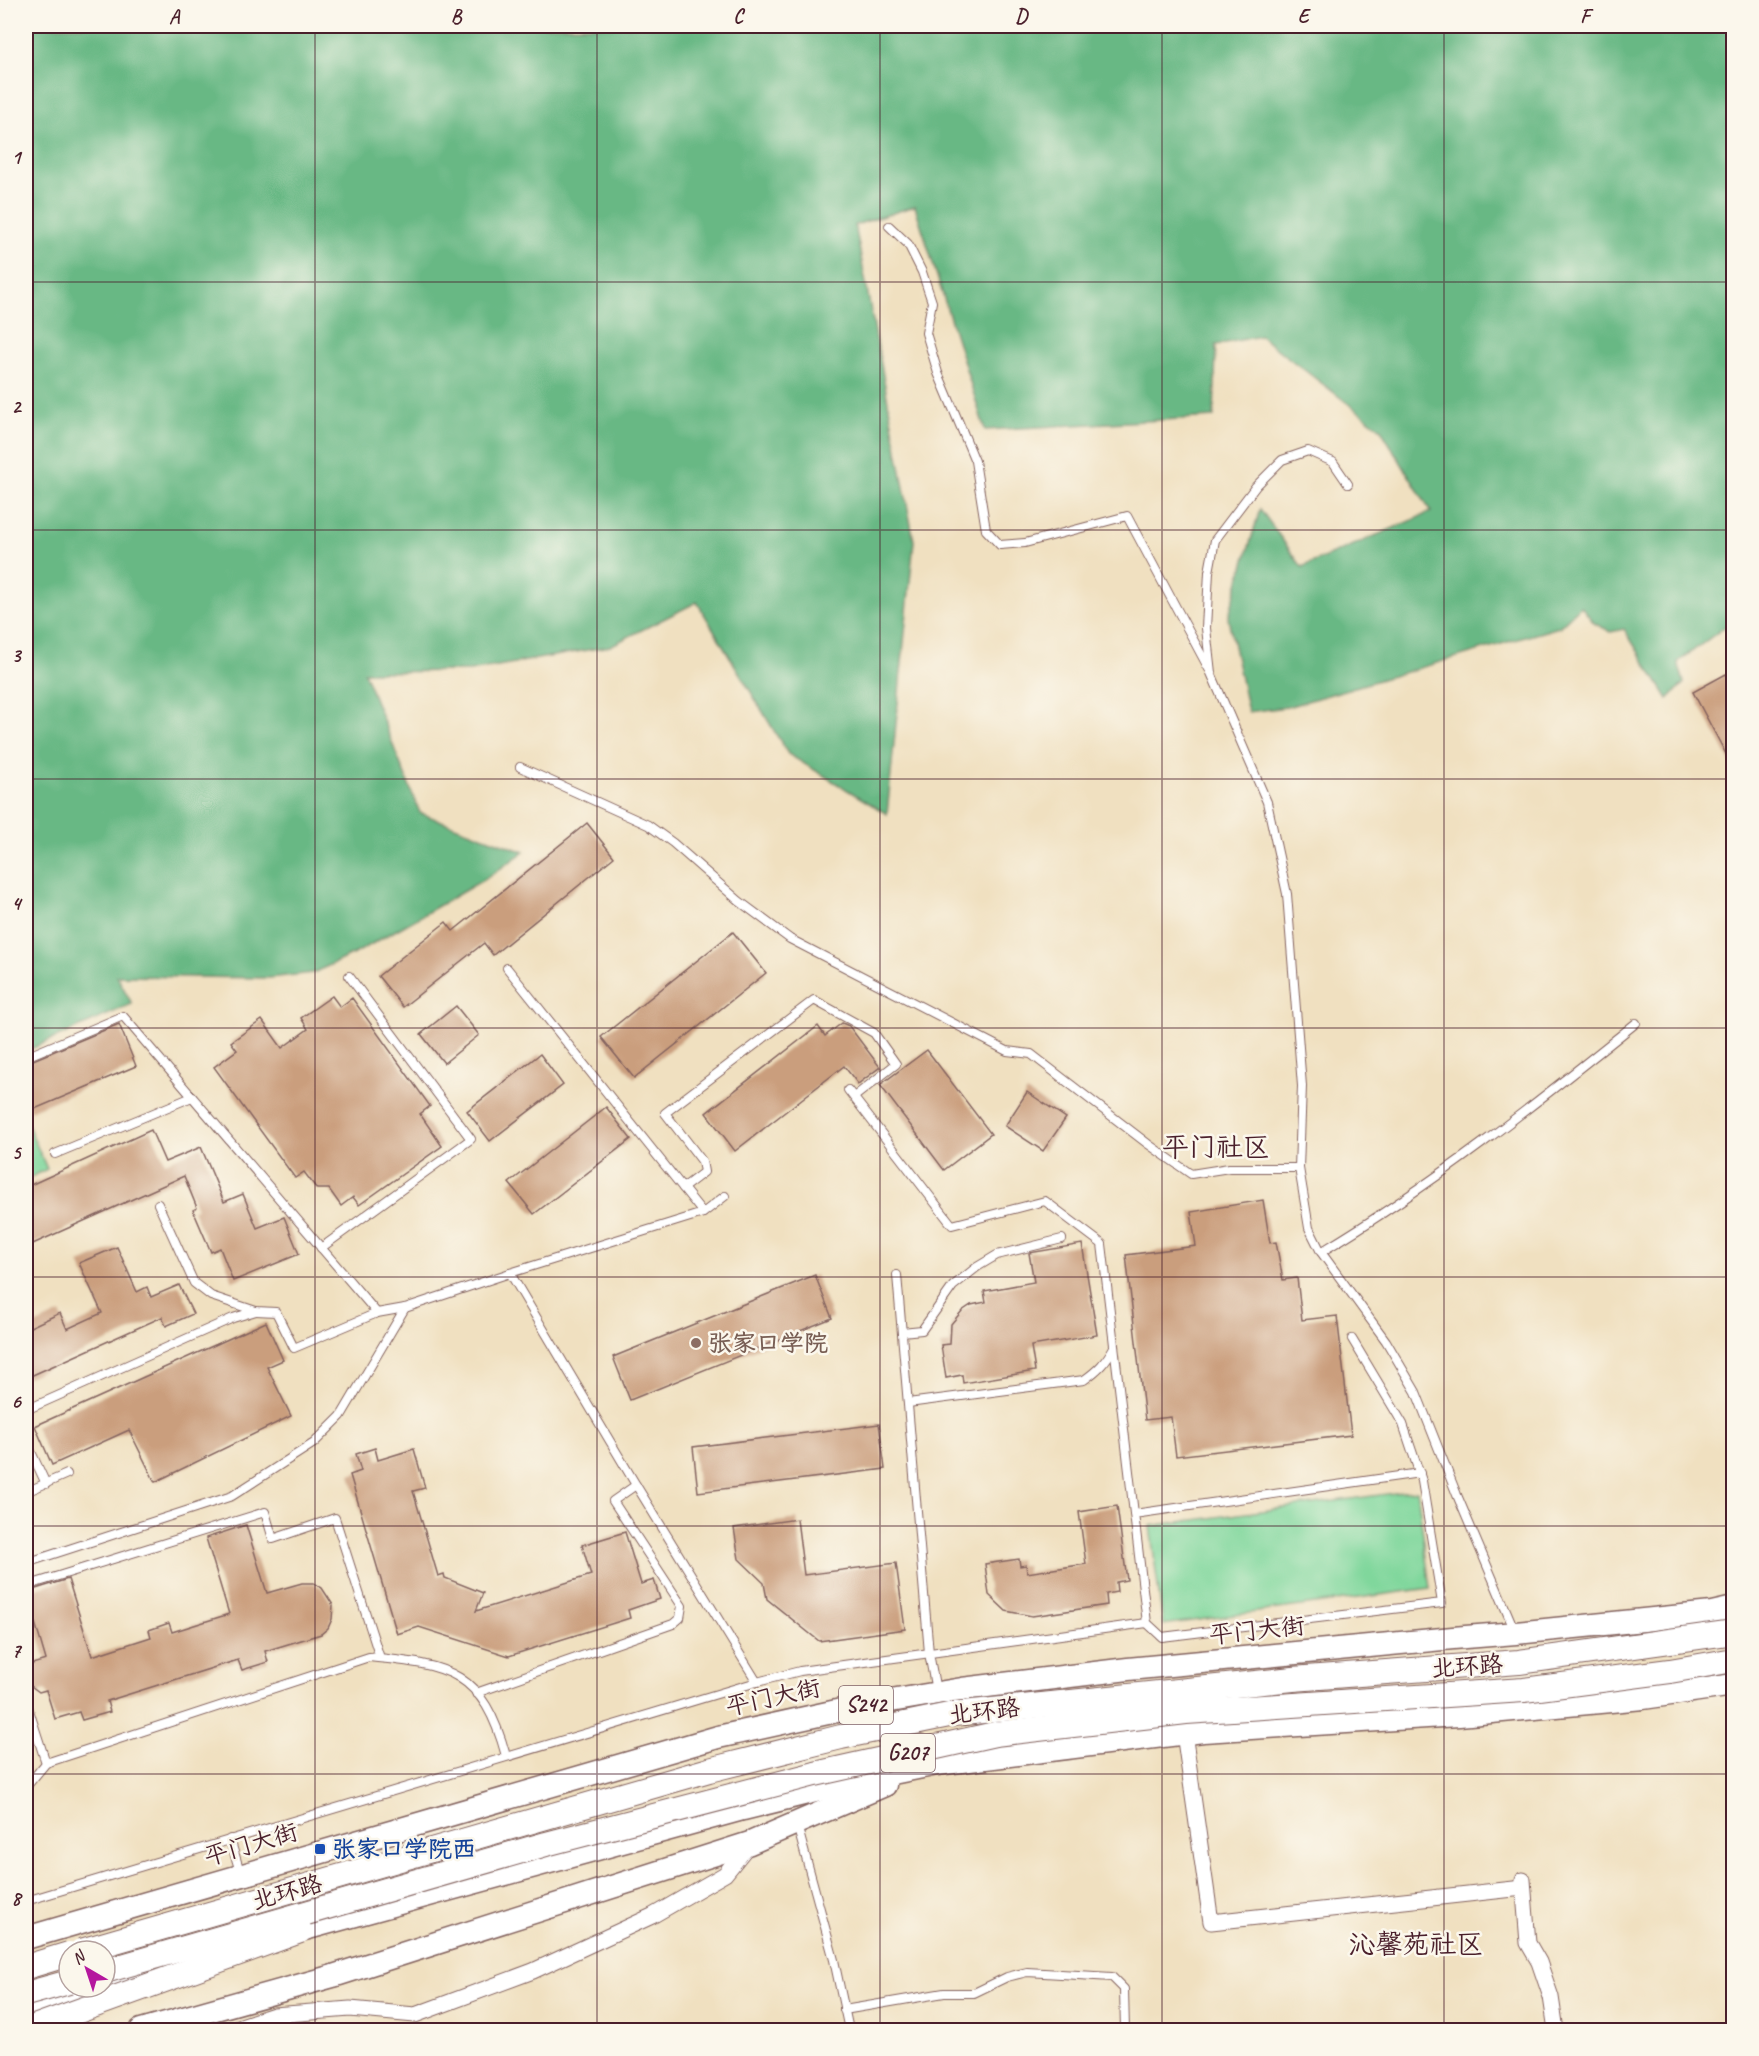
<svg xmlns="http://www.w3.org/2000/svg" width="1759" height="2056" viewBox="0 0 1759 2056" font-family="Caveat,'LXGW WenKai TC',sans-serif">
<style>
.green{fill:#80d79c;stroke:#657b64;stroke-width:1.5}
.forest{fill:#68b884;stroke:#596c58;stroke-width:1.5}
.building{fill:#ca9e7d}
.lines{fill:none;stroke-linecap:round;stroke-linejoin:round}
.service-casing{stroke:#84635f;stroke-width:10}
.minor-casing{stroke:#84635f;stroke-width:17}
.primary-casing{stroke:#84635f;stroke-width:25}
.service{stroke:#fff;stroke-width:8}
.minor{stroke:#fff;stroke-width:15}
.primary{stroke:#fff;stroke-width:22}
.trunk-bridge-casing{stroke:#84635f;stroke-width:26;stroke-linecap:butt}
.trunk-bridge{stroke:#fff;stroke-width:24}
.grid{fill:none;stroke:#4a1f2b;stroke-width:1.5;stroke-opacity:0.55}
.education-dot{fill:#8d6e63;stroke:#fbf7ec;stroke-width:2}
.transit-dot{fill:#1a4fb4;stroke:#fbf7ec;stroke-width:2}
.labels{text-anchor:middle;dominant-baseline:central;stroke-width:5;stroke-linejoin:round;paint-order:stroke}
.shield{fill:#fbf7ec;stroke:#7f6065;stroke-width:1.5}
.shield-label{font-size:22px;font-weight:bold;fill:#4a1f2b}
.education-label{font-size:24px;font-weight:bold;fill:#785e54;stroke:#fbf7ec;text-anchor:start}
.street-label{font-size:24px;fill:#4a1f2b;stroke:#fbf7ec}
.transit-label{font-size:24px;font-weight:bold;fill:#164399;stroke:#fbf7ec;text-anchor:start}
.quarter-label{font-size:27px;fill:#4a1f2b;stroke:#fbf7ec}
.neatline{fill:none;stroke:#4a1f2b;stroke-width:2}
.grid-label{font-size:20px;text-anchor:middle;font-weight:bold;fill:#4a1f2b}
</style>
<rect width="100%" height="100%" fill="#fbf7ec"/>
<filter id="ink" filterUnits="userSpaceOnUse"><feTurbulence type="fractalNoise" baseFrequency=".0167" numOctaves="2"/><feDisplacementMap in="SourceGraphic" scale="12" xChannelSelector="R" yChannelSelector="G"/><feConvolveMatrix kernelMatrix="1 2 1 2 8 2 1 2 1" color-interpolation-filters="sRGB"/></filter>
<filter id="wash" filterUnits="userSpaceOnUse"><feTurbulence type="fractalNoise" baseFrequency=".008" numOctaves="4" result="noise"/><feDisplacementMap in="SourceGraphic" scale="24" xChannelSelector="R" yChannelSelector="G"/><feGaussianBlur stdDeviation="1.35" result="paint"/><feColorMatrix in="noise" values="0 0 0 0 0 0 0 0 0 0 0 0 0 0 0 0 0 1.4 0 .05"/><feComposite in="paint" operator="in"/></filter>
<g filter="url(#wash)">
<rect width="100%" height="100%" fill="#f0e0c0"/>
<g class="green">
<path d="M26 1121 47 1169 26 1180Z"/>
<path d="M1417 1490 1430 1588 1163 1625 1150 1526Z"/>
</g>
<path class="forest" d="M26 26H1733V623H1730L1678 662 1684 683 1668 699 1624 629 1611 632 1594 623 1581 606 1559 627 1287 707 1248 712 1228 618 1260 509 1302 567 1431 512 1380 428 1260 336 1216 345 1214 417 985 430 915 206 855 225 914 541 887 814 788 754 697 602 610 646 470 671 364 672 420 813 524 852 488 877 428 912 356 953 313 973 269 978 117 976 132 1004 26 1051Z"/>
<g id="blocks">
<g class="building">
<path d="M1726 674 1734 688V769L1693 692Z"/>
<path d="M587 823 614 857 493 955 484 943 403 1007 378 976 446 922 453 931Z"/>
<path d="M733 932 766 973 634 1078 601 1037Z"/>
<path d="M332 996 340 1007 352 998 430 1106 420 1114 442 1146 359 1205 353 1197 341 1206 329 1189H317L304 1172 295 1178 214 1067 237 1050 231 1042 262 1020 282 1048 308 1029 301 1018Z"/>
<path d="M456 1006 479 1035 444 1063 421 1034Z"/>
<path d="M842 1023 849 1026 880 1067 858 1084 844 1066 735 1151 706 1113 818 1026 825 1036Z"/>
<path d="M119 1024 136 1066 30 1111 26 1099V1063Z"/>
<path d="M927 1050 991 1134 944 1170 880 1085Z"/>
<path d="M540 1054 563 1085 490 1141 467 1111Z"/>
<path d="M1027 1092 1066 1118 1043 1151 1005 1126Z"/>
<path d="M606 1107 631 1139 534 1214 509 1183Z"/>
<path d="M151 1130 165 1162 201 1147 224 1202 243 1194 257 1228 284 1217 299 1254 233 1281 220 1248 211 1252 193 1210 197 1208 184 1176 26 1247V1187Z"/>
<path d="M1263 1200 1270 1243 1276 1242 1283 1280 1297 1278 1302 1320 1337 1316 1351 1435 1176 1456 1171 1417 1145 1420 1126 1255 1196 1246 1191 1212Z"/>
<path d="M1082 1244 1097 1335 1031 1346 1035 1371 963 1383 962 1375 946 1378 941 1345 950 1344 951 1324 962 1311 971 1305 986 1302 984 1291 1034 1282 1029 1253Z"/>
<path d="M117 1247 137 1292 147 1287 151 1297 179 1285 193 1314 166 1326 162 1317 26 1378V1329L60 1313 67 1329 102 1313 79 1263Z"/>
<path d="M815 1275 832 1318 630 1400 613 1357Z"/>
<path d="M266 1322 283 1360 267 1367 291 1416 155 1482 129 1430 52 1465 35 1426Z"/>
<path d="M879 1424 885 1469 698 1492 693 1447Z"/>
<path d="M375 1448 378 1460 414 1449 425 1488 413 1491 438 1576 444 1574 445 1578 483 1593 476 1611 591 1575 582 1545 625 1532 641 1584 654 1580 660 1599 628 1610 630 1618 509 1656 419 1627 397 1634 350 1475 361 1471 356 1454Z"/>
<path d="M1117 1506 1127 1580 1116 1582 1117 1592 1106 1594 1107 1605 1032 1616 1006 1611 989 1595 985 1564 1019 1559 1020 1566 1026 1565 1027 1573 1086 1564 1079 1512Z"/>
<path d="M797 1519 804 1575 896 1563 905 1629 819 1641 767 1599 764 1583 739 1559 734 1528Z"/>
<path d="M246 1525 267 1593 302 1583H314L322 1588 333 1605 332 1619 328 1628 321 1634 265 1651 268 1662 242 1670 238 1660 107 1701 110 1712 82 1720 79 1712 55 1719 46 1690 39 1692 31 1686 27 1676 32 1664 46 1660 26 1592 68 1579 92 1656 151 1637 149 1630 169 1623 172 1632 229 1614 206 1538Z"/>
</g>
</g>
</g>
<g filter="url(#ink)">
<use href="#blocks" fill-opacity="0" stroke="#84635f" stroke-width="1.5"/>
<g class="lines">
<g class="service-casing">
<g id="service">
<path d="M889 226 908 244 922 272 932 302 926 333 938 373 975 461 986 530 1000 545 1025 543 1127 516 1209 669"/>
<path d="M520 767 648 825 673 843 739 901 790 939 1007 1051 1031 1054 1148 1144 1191 1174 1229 1168H1299L1309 1228 1321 1252 1386 1341 1416 1392 1457 1495 1514 1629"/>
<path d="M507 968 703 1213"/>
<path d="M26 1057 123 1016 377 1313"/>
<path d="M848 1090 952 1225 1045 1201 1102 1244 1147 1623 1162 1637 1442 1603 1422 1481 1403 1424 1352 1339"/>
<path d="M55 1154 192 1097"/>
<path d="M1299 1168 1302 1086 1287 894 1267 802 1211 673 1206 628 1209 572 1215 540 1256 486 1282 460 1308 451 1333 462 1348 484"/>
<path d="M683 1188 704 1172 702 1161 665 1113 814 1000 874 1033 896 1064 854 1097"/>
<path d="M158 1204 194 1283 211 1296 256 1311 276 1312 294 1348 377 1313 405 1308 510 1273 703 1213 725 1196"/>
<path d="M321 1248 471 1139 349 976"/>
<path d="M1321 1252C1433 1185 1534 1105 1636 1023"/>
<path d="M510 1273 636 1485 757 1682"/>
<path d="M897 1275 929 1653 936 1691"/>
<path d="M902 1332 922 1330 953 1286 977 1267 997 1255 1062 1239"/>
<path d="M908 1403 1084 1380C1098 1370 1106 1362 1114 1347"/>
<path d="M26 1410 233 1318 256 1311"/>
<path d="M26 1441 46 1484"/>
<path d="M26 1492 67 1474"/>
<path d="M1134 1514 1420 1473"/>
<path d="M26 1563 232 1496 314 1443 341 1416 405 1308"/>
<path d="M26 1586 265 1512 273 1539 335 1518 380 1658"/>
<path d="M476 1693 673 1624 680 1618 682 1606 613 1501 636 1485"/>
<path d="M26 1701 46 1763"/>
<path d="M26 1787 46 1763 369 1657C450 1665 483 1671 506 1756"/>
<path d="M797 1825 834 1960 849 2030"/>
<path d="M230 1839 241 1875"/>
<path d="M26 1901 757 1682 800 1671 1147 1623"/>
<path d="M844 2010 944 1993H974L1007 1977 1027 1972 1112 1977 1124 1989 1125 2030"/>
</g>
</g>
<g class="minor-casing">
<g id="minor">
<path d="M1184 1733 1211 1922 1523 1888"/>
<path d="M1523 1880 1528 1943 1539 1962 1551 1997 1556 2030"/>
<path d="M229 2030 274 2015 350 2009 415 2015 533 1971 652 1916 725 1874 750 1843"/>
</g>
</g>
<g class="primary-casing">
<g id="primary">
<path d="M283 1935 743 1809 868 1778 937 1764 1203 1731 1459 1715 1643 1698 1734 1685"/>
<path d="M26 1938 718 1737 855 1707 962 1689 1128 1669 1453 1638 1516 1633 1712 1613 1734 1608"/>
<path d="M26 2011 151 1974"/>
<path d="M141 2030 333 1976 750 1843 885 1785"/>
</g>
</g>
<use href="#service" class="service"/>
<use href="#minor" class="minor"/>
<use href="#primary" class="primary"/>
<g class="trunk-bridge-casing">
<g id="trunk-bridge">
<path d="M81 1951 709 1770 841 1737 954 1714 1293 1679 1519 1662 1734 1632"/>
<path d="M26 1967 69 1954"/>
<path d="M105 1971 546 1844 815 1774 995 1734 1186 1712 1524 1690 1670 1671 1734 1660"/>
<path d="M26 1994 69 1982"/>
<path d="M26 2030 300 1931"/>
</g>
</g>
<use href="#trunk-bridge" class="trunk-bridge"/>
</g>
</g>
<path class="grid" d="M315 26V2030M597 26V2030M880 26V2030M1162 26V2030M1444 26V2030M26 282H1734M26 530H1734M26 779H1734M26 1028H1734M26 1277H1734M26 1526H1734M26 1774H1734"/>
<circle class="education-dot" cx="696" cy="1343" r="6"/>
<rect class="transit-dot" x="314" y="1843" width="12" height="12" rx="3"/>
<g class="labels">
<g class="shield">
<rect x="839" y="1686" width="54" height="38" rx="4.5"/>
<rect x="881" y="1734" width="54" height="38" rx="4.5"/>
</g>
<g class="shield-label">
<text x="866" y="1705">S242</text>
<text x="908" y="1753">G207</text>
</g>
<g class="education-label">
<text x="708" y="1343">张家口学院</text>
</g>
<g class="street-label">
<text transform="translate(1257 1630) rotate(-6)">平门大街</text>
<text transform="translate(1467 1666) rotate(-4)">北环路</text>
<text transform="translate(773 1697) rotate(-12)">平门大街</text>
<text transform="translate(984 1711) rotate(-7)">北环路</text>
<text transform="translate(251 1844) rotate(-16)">平门大街</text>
<text transform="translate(287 1892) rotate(-16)">北环路</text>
</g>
<g class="transit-label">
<text x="332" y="1849">张家口学院西</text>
</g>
<g class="quarter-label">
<text x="1216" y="1147">平门社区</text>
<text x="1416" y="1944">沁馨苑社区</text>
</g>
</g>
<rect width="1759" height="2056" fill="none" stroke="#fbf7ec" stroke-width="66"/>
<g transform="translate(87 1969) rotate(321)"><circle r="28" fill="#fbf7ec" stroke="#b4a19f" stroke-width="1.5"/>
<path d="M0-4.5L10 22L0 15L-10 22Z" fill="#b5179e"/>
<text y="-9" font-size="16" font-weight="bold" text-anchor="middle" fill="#4a1f2b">N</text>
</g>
<rect x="33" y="33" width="1693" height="1990" class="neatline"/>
<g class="grid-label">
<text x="174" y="23">A</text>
<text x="456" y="23">B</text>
<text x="738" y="23">C</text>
<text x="1021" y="23">D</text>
<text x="1303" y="23">E</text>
<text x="1585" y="23">F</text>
<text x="16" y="164">1</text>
<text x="16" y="413">2</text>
<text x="16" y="662">3</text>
<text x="16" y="910">4</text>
<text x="16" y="1159">5</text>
<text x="16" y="1408">6</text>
<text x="16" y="1657">7</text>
<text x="16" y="1905">8</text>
</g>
</svg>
